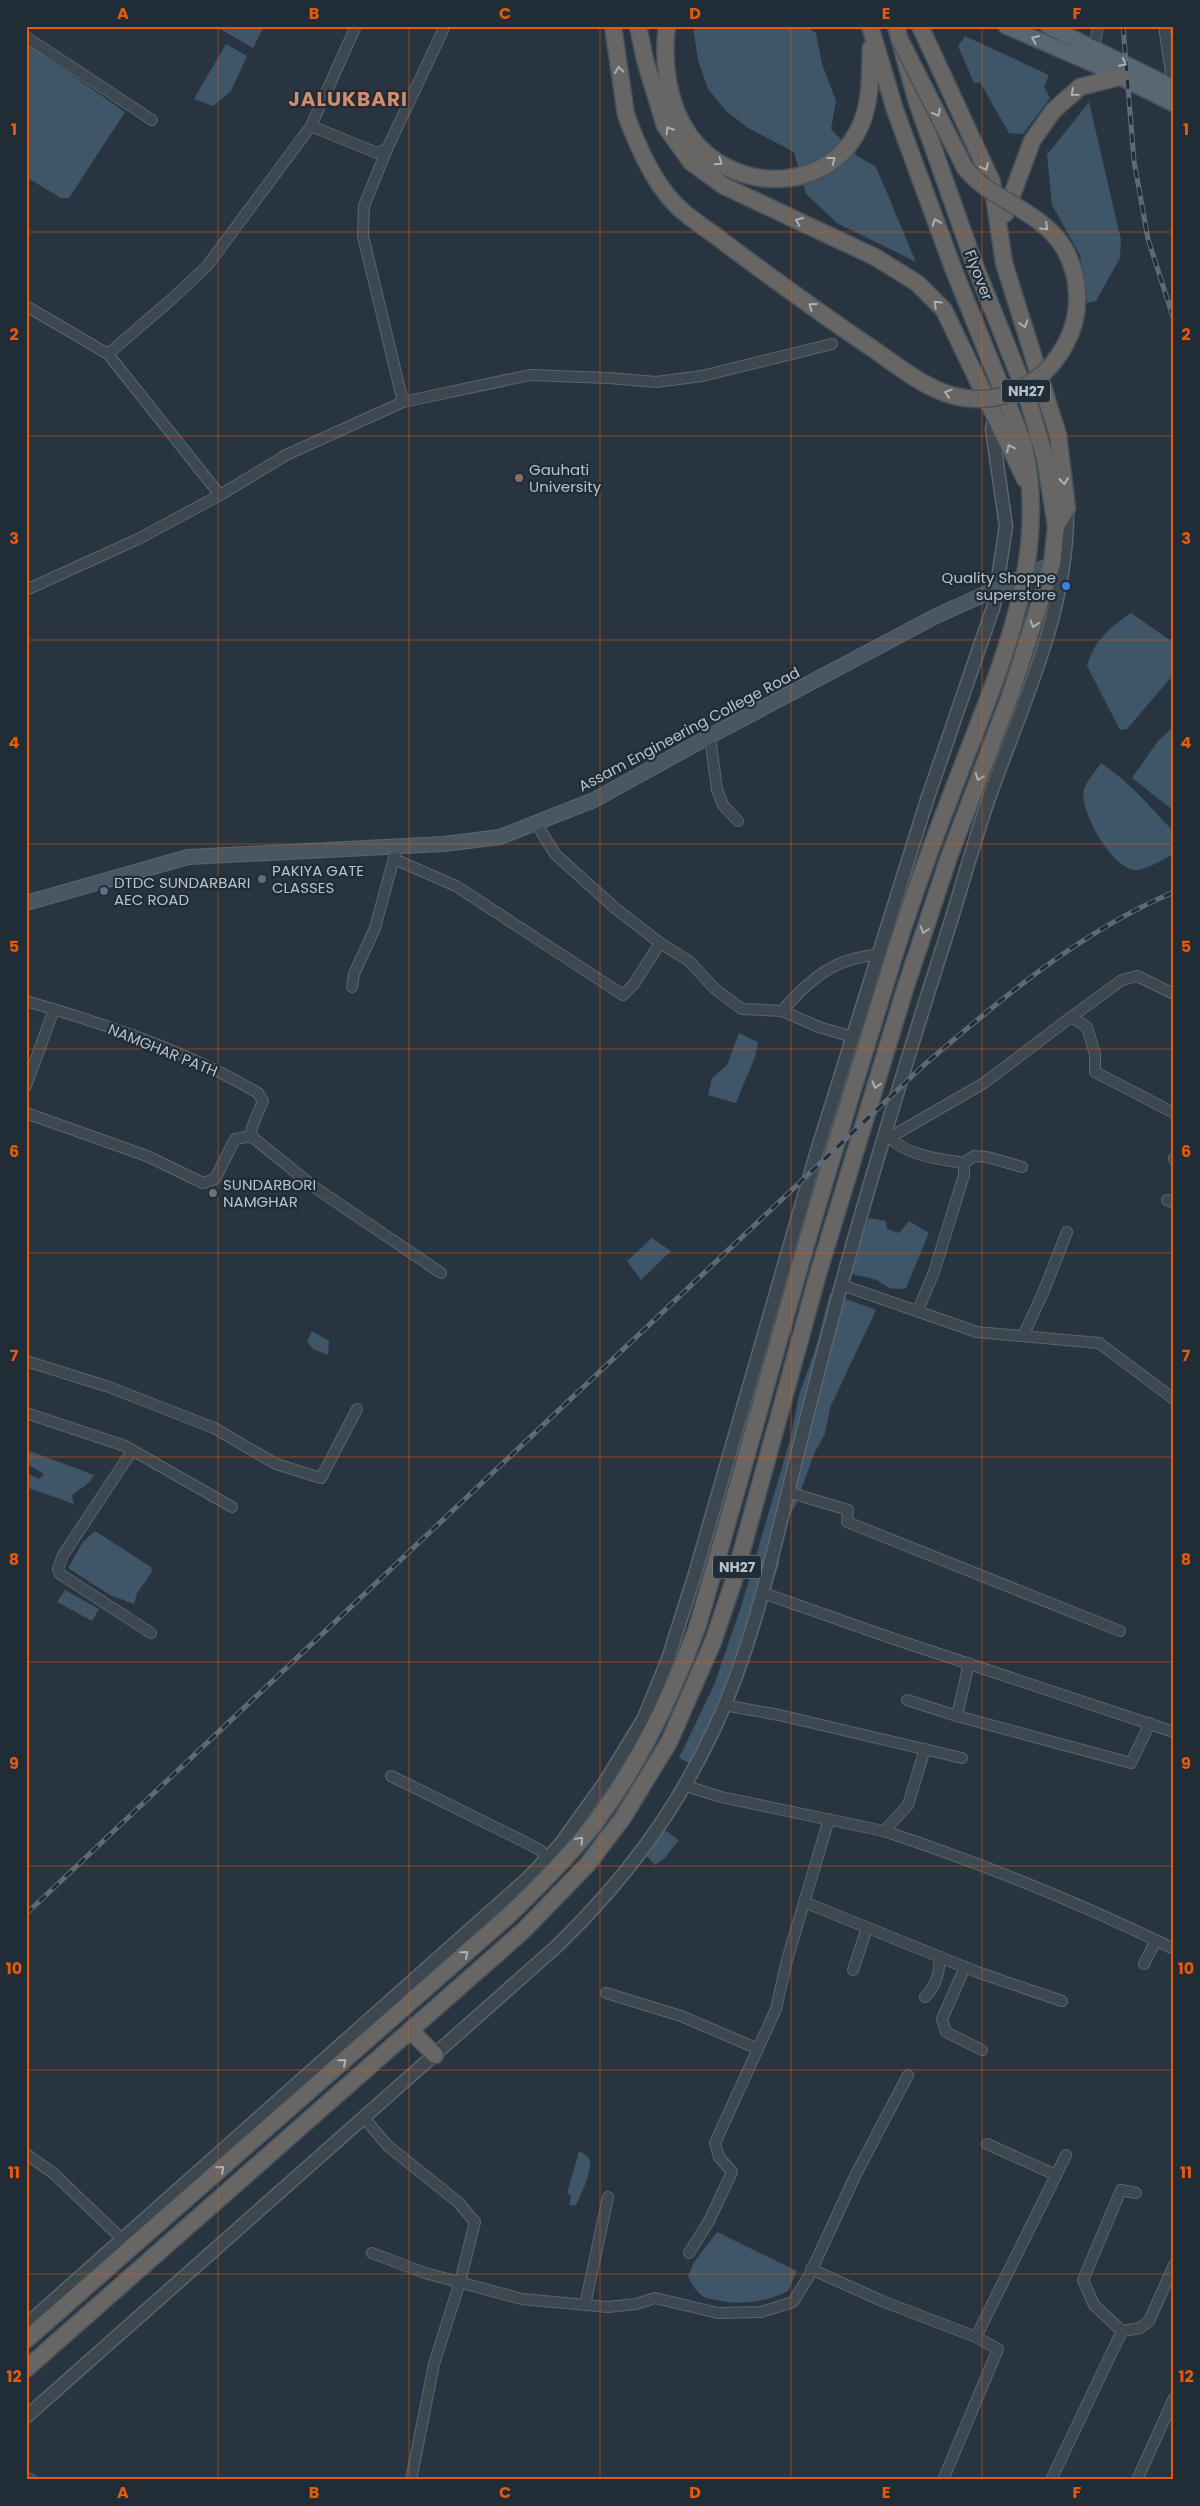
<svg xmlns="http://www.w3.org/2000/svg" width="1200" height="2506" viewBox="0 0 1200 2506" font-family="Poppins,sans-serif">
<style>
.water{fill:#3f5568}
.lines{fill:none;stroke-linecap:round;stroke-linejoin:round}
.minor-casing{stroke:#5a656e;stroke-width:12}
.tertiary-casing{stroke:#5a656e;stroke-width:15}
.secondary-casing{stroke:#5a656e;stroke-width:16}
.primary-casing{stroke:#45505a;stroke-width:18}
.trunk-casing{stroke:#46525b;stroke-width:19}
.minor{stroke:#3c4750;stroke-width:10}
.tertiary{stroke:#3c4750;stroke-width:12}
.secondary{stroke:#4a5663;stroke-width:14}
.primary{stroke:#5a6670;stroke-width:15}
.trunk{stroke:#686664;stroke-width:16}
.rail-casing{stroke:#5e6b77;stroke-width:5}
.rail{stroke:#202c36;stroke-width:3;stroke-dasharray:9;stroke-linecap:butt}
.trunk-bridge-casing{stroke:#46525b;stroke-width:19;stroke-linecap:butt}
.trunk-bridge{stroke:#686664;stroke-width:16}
.oneway{stroke:#a6b0b9}
.oneway2{stroke:#a9b0b6}
.grid{fill:none;stroke:#e8590c;stroke-width:1;stroke-opacity:0.55}
.education-dot{fill:#8d6e63;stroke:#202c36;stroke-width:2}
.shop-dot{fill:#3f7fe0;stroke:#202c36;stroke-width:2}
.service-dot{fill:#5c6f8a;stroke:#202c36;stroke-width:2}
.worship-dot{fill:#6b7280;stroke:#202c36;stroke-width:2}
.labels{text-anchor:middle;dominant-baseline:central;stroke-width:4.5;stroke-linejoin:round;paint-order:stroke}
.shield{fill:#202c36;stroke:#8b959e;stroke-width:1}
.shield-label{font-size:14px;font-weight:bold;fill:#b9c2cb}
.street-label{font-size:15px;fill:#b9c2cb;stroke:#202c36}
.poi-label{font-size:15px;fill:#b9c2cb;stroke:#202c36;text-anchor:start}
.district-label{font-size:20px;font-weight:bold;letter-spacing:1px;fill:#d18d6d;stroke:#202c36}
.neatline{fill:none;stroke:#e8590c;stroke-width:2}
.grid-label{font-size:16px;text-anchor:middle;font-weight:bold;fill:#e8590c}
</style>
<rect width="100%" height="100%" fill="#283540"/>
<g class="water">
<path d="M215 26H264L253 48Z"/>
<path d="M693 26H806L816 33 822 64 836 101 831 129 856 155 876 167 916 262 837 223 806 194 794 152 748 128 726 111 708 89 698 60Z"/>
<path d="M965 36 1049 75 1044 87 1050 98 1023 134 1009 133 980 82 974 83 958 46Z"/>
<path d="M26 43 125 112 69 198H61L26 177Z"/>
<path d="M226 44 247 56 231 91 213 106 194 99Z"/>
<path d="M1089 102 1121 240 1120 258 1096 301 1087 303 1080 255 1052 205 1047 155Z"/>
<path d="M1131 613 1174 643V674L1127 729 1120 730 1087 666C1093 642 1111 626 1131 613Z"/>
<path d="M1174 726V811L1132 778 1158 741Z"/>
<path d="M1101 763C1130 782 1150 807 1174 832V854C1164 859 1149 868 1138 870 1114 873 1078 810 1084 789 1087 780 1096 771 1101 763Z"/>
<path d="M739 1033 758 1042 755 1057 736 1103 708 1095 712 1078 727 1065Z"/>
<path d="M869 1218 886 1221 887 1229 899 1233 909 1221 929 1233 906 1288C884 1292 887 1282 870 1278 861 1276 856 1276 847 1271Z"/>
<path d="M652 1238 671 1251 641 1280 627 1261Z"/>
<path d="M830 1293 876 1310 830 1408 825 1434 814 1454 796 1504 780 1534 779 1565 698 1767 679 1758 714 1685 741 1607 790 1440 799 1395 817 1344Z"/>
<path d="M312 1331 329 1341 328 1355 313 1349 307 1342Z"/>
<path d="M27 1450 94 1475C86 1489 81 1486 72 1496L74 1504 26 1487V1473L39 1479 44 1474 26 1463Z"/>
<path d="M95 1531 151 1567 152 1572 137 1593 134 1604 110 1595 68 1568 83 1542Z"/>
<path d="M65 1590 99 1609 92 1621 57 1602Z"/>
<path d="M660 1827 679 1840 665 1858 655 1865 638 1847Z"/>
<path d="M579 2151C584 2154 589 2156 590 2162 592 2170 580 2199 575 2206L569 2205 571 2196 567 2193Z"/>
<path d="M717 2232 797 2271 788 2291C765 2302 741 2306 716 2300 711 2299 704 2298 701 2295 695 2290 691 2283 688 2276L694 2262Z"/>
</g>
<g class="lines">
<g class="minor-casing">
<g id="minor">
<path d="M1164 26 1173 87"/>
<path d="M26 37 152 120"/>
<path d="M1094 48 1098 26"/>
<path d="M311 126 377 153 387 149 445 26"/>
<path d="M387 149 364 206 363 236 403 402"/>
<path d="M26 306 108 354 220 495"/>
<path d="M108 354 173 298 207 266 311 126 356 26"/>
<path d="M26 590 138 539 220 495 286 455 403 402 530 375 609 378 656 382 702 376 832 344"/>
<path d="M710 736 717 790 723 805 738 821"/>
<path d="M394 859 456 886 623 995 634 984 660 943 615 908 555 854 536 823"/>
<path d="M660 943 689 961 715 989 742 1009 782 1011 819 1027 852 1037"/>
<path d="M352 987 354 974 375 928 395 854"/>
<path d="M26 1001C105 1024 187 1051 258 1093L263 1101 252 1127 251 1136 314 1187 441 1273"/>
<path d="M782 1011C809 980 835 957 878 955"/>
<path d="M1071 1017 1122 980 1137 976 1174 994"/>
<path d="M26 1086 54 1009"/>
<path d="M26 1113 147 1156 203 1183 215 1179 235 1139 251 1136"/>
<path d="M890 1138C909 1156 938 1159 964 1163L974 1156 987 1157 1022 1167"/>
<path d="M882 1142 984 1083 1071 1017 1087 1027 1095 1054V1072L1174 1113"/>
<path d="M1174 1158V1159"/>
<path d="M1167 1200 1174 1203"/>
<path d="M842 1285 977 1332 1099 1343 1174 1399"/>
<path d="M918 1310 934 1272 964 1175V1163"/>
<path d="M1023 1336 1043 1293 1067 1232"/>
<path d="M26 1361 109 1387 214 1428 276 1464 321 1478 357 1409"/>
<path d="M26 1413 125 1446 232 1507"/>
<path d="M132 1451 63 1555 58 1569 60 1574 151 1633"/>
<path d="M788 1492 848 1510 847 1522 1120 1631"/>
<path d="M763 1593 894 1639 1174 1732"/>
<path d="M969 1663 957 1716 1131 1763 1150 1723"/>
<path d="M907 1700 957 1716"/>
<path d="M724 1705 779 1715 962 1758"/>
<path d="M391 1776 521 1840 540 1850 547 1859"/>
<path d="M686 1786 721 1797 884 1831 908 1805 925 1749"/>
<path d="M884 1831C984 1864 1080 1903 1174 1949"/>
<path d="M804 1902 977 1972 1062 2001"/>
<path d="M1144 1964 1156 1940"/>
<path d="M965 1967 942 2019 946 2032 982 2050"/>
<path d="M853 1970 867 1928"/>
<path d="M606 1993 681 2016 756 2048"/>
<path d="M925 1997C937 1985 939 1973 940 1957"/>
<path d="M364 2118 388 2146 458 2202 475 2222 460 2282 434 2364 411 2480"/>
<path d="M987 2144 1056 2175"/>
<path d="M26 2154 53 2173 123 2240"/>
<path d="M372 2253 425 2273 522 2299 608 2307 636 2304 655 2298 718 2313 761 2312 793 2302 809 2276 856 2174 908 2075"/>
<path d="M689 2253 709 2221 732 2172 719 2157 715 2143 776 2009 787 1960 829 1819"/>
<path d="M811 2269 882 2301 976 2337 1066 2155"/>
<path d="M585 2305 608 2197"/>
<path d="M1122 2331 1094 2305 1083 2280 1121 2190 1136 2193"/>
<path d="M26 2477 32 2480"/>
<path d="M943 2480 998 2349 976 2337"/>
<path d="M1051 2480 1122 2331 1140 2328 1149 2321 1174 2265"/>
<path d="M1137 2480 1174 2398"/>
</g>
</g>
<g class="tertiary-casing">
<g id="tertiary">
<path d="M26 2325 527 1879 559 1846 605 1782 644 1718 668 1659 695 1574 817 1151 927 800 994 605 1006 526 992 429 995 416"/>
<path d="M26 2417 557 1946C625 1880 675 1813 715 1727 753 1645 772 1556 794 1468 817 1375 841 1282 868 1191 892 1109 917 1028 943 946 959 897 972 847 989 798 1022 704 1069 610 1067 508"/>
</g>
</g>
<g class="secondary-casing">
<path id="secondary" d="M26 903 188 857 444 844 500 837 594 800 710 736 936 616 1052 564"/>
</g>
<g class="primary-casing">
<g id="primary">
<path d="M1006 26 1096 65 1174 104"/>
<path d="M1048 26 1174 88"/>
</g>
</g>
<g class="trunk-casing">
<g id="trunk">
<path d="M613 26 626 115"/>
<path d="M638 26 645 60 665 126 691 162 724 186 875 257 917 283 944 310 1025 479"/>
<path d="M667 26C662 62 668 106 690 136 735 198 839 194 864 116 871 94 870 70 871 48"/>
<path d="M896 26 916 99 974 263 1027 396 1045 458 1056 526"/>
<path d="M1005 214 1032 141 1053 111 1080 87 1119 77"/>
<path d="M410 2030 435 2055"/>
<path d="M26 2340 508 1916C536 1889 563 1862 587 1833 636 1771 669 1702 697 1628 732 1509 765 1389 799 1269 828 1168 860 1067 891 966 911 900 935 836 960 772 1000 667 1051 557 1023 442L953 268 895 110 870 26"/>
<path d="M26 2369 524 1930 587 1865 622 1819 669 1742 713 1642 733 1583 818 1274 905 989 949 857 1010 696 1052 564 1056 526 1067 508 1058 435 1004 263 992 182 920 26"/>
</g>
</g>
<use href="#minor" class="minor"/>
<use href="#tertiary" class="tertiary"/>
<use href="#secondary" class="secondary"/>
<use href="#primary" class="primary"/>
<use href="#trunk" class="trunk"/>
<g class="rail-casing">
<g id="rail">
<path d="M1123 26 1134 161 1148 239 1174 320"/>
<path d="M26 1914 924 1065C1001 999 1079 932 1174 892"/>
</g>
</g>
<use href="#rail" class="rail"/>
<g class="trunk-bridge-casing">
<path id="trunk-bridge" d="M626 115C637 144 652 180 674 203 688 218 709 230 725 243 773 279 823 315 873 349 900 367 931 394 965 398 1006 404 1045 382 1065 345 1082 315 1081 278 1064 248 1041 210 991 201 965 168L899 38"/>
</g>
<use href="#trunk-bridge" class="trunk-bridge"/>
</g>
<defs><path id="oneway-chevron" d="M-2-3.5L2.5 0L-2 3.5" fill="none" stroke-width="1.6" stroke-linecap="round" stroke-linejoin="round" transform="scale(1.25)"/></defs>
<g class="oneway">
<use href="#oneway-chevron" transform="translate(1035 39) rotate(-157)"/>
<use href="#oneway-chevron" transform="translate(1123 63) rotate(27)"/>
</g>
<g class="oneway2">
<use href="#oneway-chevron" transform="translate(619 70) rotate(-98)"/>
<use href="#oneway-chevron" transform="translate(1074 93) rotate(139)"/>
<use href="#oneway-chevron" transform="translate(937 113) rotate(63)"/>
<use href="#oneway-chevron" transform="translate(669 130) rotate(-122)"/>
<use href="#oneway-chevron" transform="translate(832 160) rotate(-38)"/>
<use href="#oneway-chevron" transform="translate(719 162) rotate(34)"/>
<use href="#oneway-chevron" transform="translate(985 167) rotate(65)"/>
<use href="#oneway-chevron" transform="translate(799 221) rotate(-155)"/>
<use href="#oneway-chevron" transform="translate(936 222) rotate(-110)"/>
<use href="#oneway-chevron" transform="translate(1045 227) rotate(43)"/>
<use href="#oneway-chevron" transform="translate(937 304) rotate(-136)"/>
<use href="#oneway-chevron" transform="translate(812 306) rotate(-144)"/>
<use href="#oneway-chevron" transform="translate(1024 324) rotate(72)"/>
<use href="#oneway-chevron" transform="translate(948 393) rotate(-162)"/>
<use href="#oneway-chevron" transform="translate(1010 448) rotate(-116)"/>
<use href="#oneway-chevron" transform="translate(1064 481) rotate(83)"/>
<use href="#oneway-chevron" transform="translate(1034 624) rotate(107)"/>
<use href="#oneway-chevron" transform="translate(979 777) rotate(111)"/>
<use href="#oneway-chevron" transform="translate(924 930) rotate(108)"/>
<use href="#oneway-chevron" transform="translate(876 1085) rotate(107)"/>
<use href="#oneway-chevron" transform="translate(580 1840) rotate(-49)"/>
<use href="#oneway-chevron" transform="translate(465 1954) rotate(-41)"/>
<use href="#oneway-chevron" transform="translate(343 2062) rotate(-41)"/>
<use href="#oneway-chevron" transform="translate(221 2169) rotate(-41)"/>
</g>
<path class="grid" d="M218 26V2480M409 26V2480M600 26V2480M791 26V2480M982 26V2480M26 232H1174M26 436H1174M26 640H1174M26 844H1174M26 1049H1174M26 1253H1174M26 1457H1174M26 1662H1174M26 1866H1174M26 2070H1174M26 2274H1174"/>
<circle class="education-dot" cx="519" cy="478" r="5"/>
<circle class="shop-dot" cx="1066" cy="586" r="5"/>
<g class="service-dot">
<circle cx="262" cy="879" r="5"/>
<circle cx="104" cy="891" r="5"/>
</g>
<circle class="worship-dot" cx="213" cy="1193" r="5"/>
<g class="labels">
<g class="shield">
<rect x="1002" y="379.5" width="48" height="23" rx="4"/>
<rect x="713" y="1555.5" width="48" height="23" rx="4"/>
</g>
<g class="shield-label">
<text x="1026" y="391">NH27</text>
<text x="737" y="1567">NH27</text>
</g>
<g class="street-label">
<text transform="translate(979 275) rotate(69)">Flyover</text>
<text transform="translate(689 729) rotate(-28)">Assam Engineering College Road</text>
<text transform="translate(163 1050) rotate(22)">NAMGHAR PATH</text>
</g>
<g class="poi-label">
<text x="529" y="469">Gauhati<tspan x="529" dy="17">University</tspan></text>
<text x="1056" y="577" text-anchor="end">Quality Shoppe<tspan x="1056" dy="17">superstore</tspan></text>
<text x="272" y="870">PAKIYA GATE<tspan x="272" dy="17">CLASSES</tspan></text>
<text x="114" y="882">DTDC SUNDARBARI<tspan x="114" dy="17">AEC ROAD</tspan></text>
<text x="223" y="1184">SUNDARBORI<tspan x="223" dy="17">NAMGHAR</tspan></text>
</g>
<g class="district-label">
<text x="348" y="99">JALUKBARI</text>
</g>
</g>
<rect width="1200" height="2506" fill="none" stroke="#202c36" stroke-width="55"/>
<rect x="28" y="28" width="1144" height="2450" class="neatline"/>
<g class="grid-label">
<text x="123" y="19">A</text>
<text x="314" y="19">B</text>
<text x="505" y="19">C</text>
<text x="695" y="19">D</text>
<text x="886" y="19">E</text>
<text x="1077" y="19">F</text>
<text x="14" y="135">1</text>
<text x="1186" y="135">1</text>
<text x="14" y="340">2</text>
<text x="1186" y="340">2</text>
<text x="14" y="544">3</text>
<text x="1186" y="544">3</text>
<text x="14" y="748">4</text>
<text x="1186" y="748">4</text>
<text x="14" y="952">5</text>
<text x="1186" y="952">5</text>
<text x="14" y="1157">6</text>
<text x="1186" y="1157">6</text>
<text x="14" y="1361">7</text>
<text x="1186" y="1361">7</text>
<text x="14" y="1565">8</text>
<text x="1186" y="1565">8</text>
<text x="14" y="1769">9</text>
<text x="1186" y="1769">9</text>
<text x="14" y="1974">10</text>
<text x="1186" y="1974">10</text>
<text x="14" y="2178">11</text>
<text x="1186" y="2178">11</text>
<text x="14" y="2382">12</text>
<text x="1186" y="2382">12</text>
<text x="123" y="2498">A</text>
<text x="314" y="2498">B</text>
<text x="505" y="2498">C</text>
<text x="695" y="2498">D</text>
<text x="886" y="2498">E</text>
<text x="1077" y="2498">F</text>
</g>
</svg>
